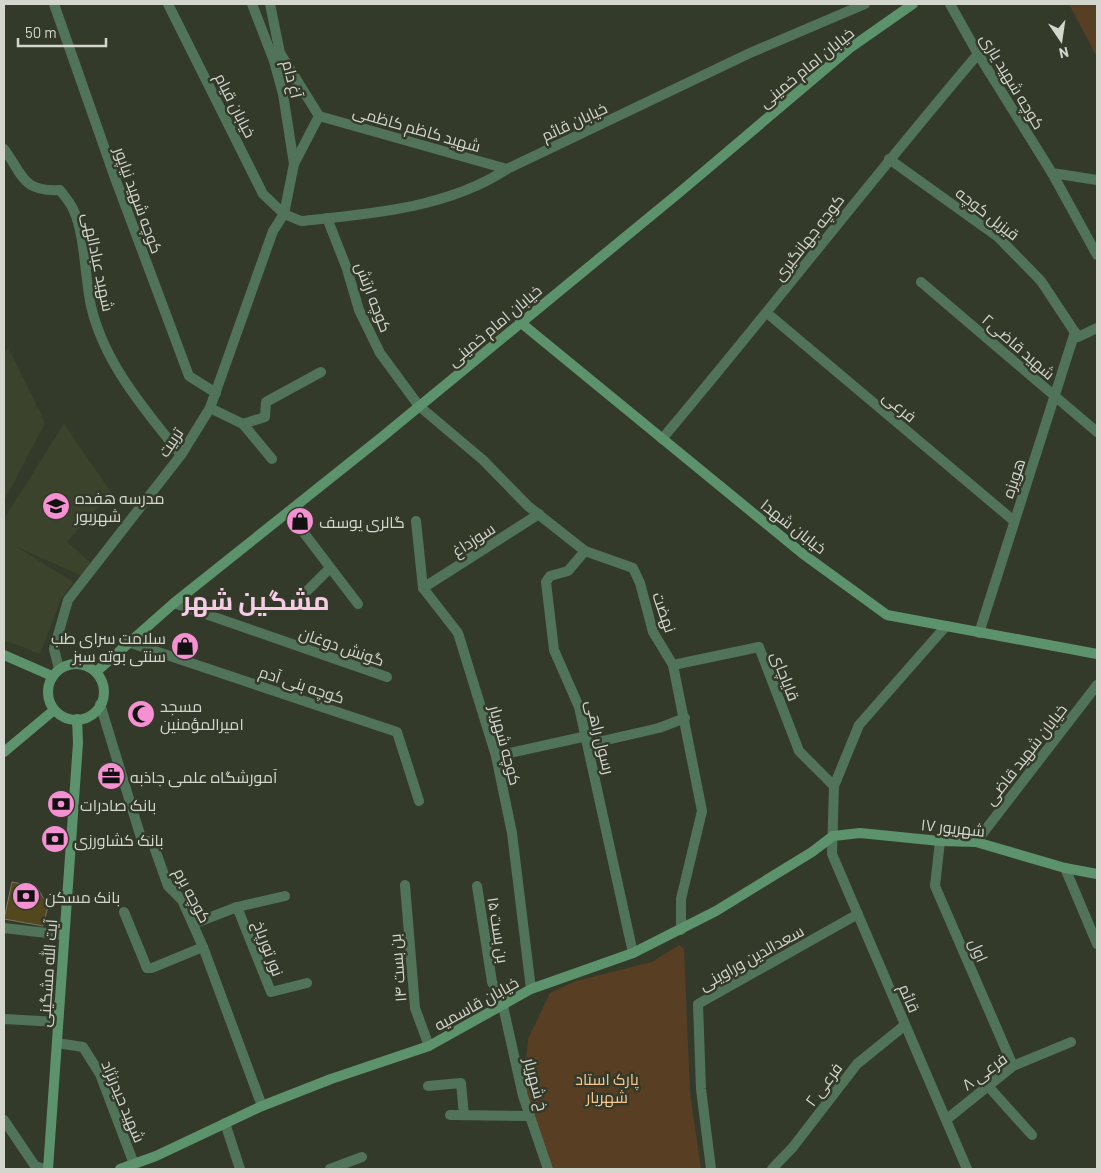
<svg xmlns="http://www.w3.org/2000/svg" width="1101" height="1173" viewBox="0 0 1101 1173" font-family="Barlow,Cairo,sans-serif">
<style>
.built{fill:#3b432d}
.green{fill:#583e23}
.building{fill:#52471d;stroke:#787462}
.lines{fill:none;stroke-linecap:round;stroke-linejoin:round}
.street{stroke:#50735a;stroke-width:10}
.secondary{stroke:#5c936d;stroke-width:10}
.labels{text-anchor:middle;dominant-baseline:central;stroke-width:5;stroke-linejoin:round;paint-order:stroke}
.street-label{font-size:16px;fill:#d3d6cd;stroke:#343a2a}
.poi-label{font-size:16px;fill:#d3d6cd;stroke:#343a2a;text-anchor:start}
.park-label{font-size:16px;fill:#f9c58e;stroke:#343a2a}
.town-label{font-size:26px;font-weight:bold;fill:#f7cbe5;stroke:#343a2a}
</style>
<rect width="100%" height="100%" fill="#343a2a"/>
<g class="built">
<path d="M8 347 45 423 4 501V353Z"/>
<path d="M64 424 111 492 67 542 91 563 82 576 17 547 73 582 61 599 40 654 4 640V519Z"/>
</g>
<g class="green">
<path d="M1069 4H1097V57Z"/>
<path d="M679 945 684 949 690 1093 701 1169H548L523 1096 528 1039 550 993 576 981 652 962Z"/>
</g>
<path class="building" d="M12 882 37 887 48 906 43 926 4 919Z"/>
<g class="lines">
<g class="street">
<path d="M54 4 115 178 189 376 216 393"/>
<path d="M168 4 263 194 284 214 301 221C370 214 448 208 507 169L750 53 865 4"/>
<path d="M252 4 274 61 283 94 294 164"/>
<path d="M270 4 280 53 319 116"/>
<path d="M950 4 978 54 1052 173 1097 180"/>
<path d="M319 116 507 169"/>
<path d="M4 149C23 174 21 192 60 190 64 196 70 202 73 209 85 233 85 279 91 306 104 363 145 410 181 455"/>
<path d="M889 159 998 237 1041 281 1078 337 1097 328"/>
<path d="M1052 173 1097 255"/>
<path d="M327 218 347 269 359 310 380 353 419 406 483 460 528 506 585 551 633 568 640 583 653 632 673 665 702 811 681 899V930"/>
<path d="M921 282 1097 432"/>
<path d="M767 313 1014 521"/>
<path d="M210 408 243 424 272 459"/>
<path d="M243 424 265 417 266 402 321 372"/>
<path d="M662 439C769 312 870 181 978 54"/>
<path d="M288 512 358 604"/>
<path d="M416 521 423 588 458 633 496 756 512 833 531 989"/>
<path d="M585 551 568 571 550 576 546 582 554 650 579 707 633 953"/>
<path d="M423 588 539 514"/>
<path d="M298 600 330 568"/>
<path d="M174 603 387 677"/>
<path d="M946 626 859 725 834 786 832 854 967 1169"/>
<path d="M979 633 1075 332"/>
<path d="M128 642 397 732 419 801"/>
<path d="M673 665 759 647 799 751 834 786"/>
<path d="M59 669 54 649 68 600 181 455 210 408 273 231 284 214 294 164 319 116"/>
<path d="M100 704 142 841H152L168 886 182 900 203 947 262 1106"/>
<path d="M589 744 659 728 685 718"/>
<path d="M496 756 587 736"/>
<path d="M940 841 935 886 1013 1066"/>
<path d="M976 842 1097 685"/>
<path d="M1065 868 1097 944"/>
<path d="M405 885 415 1008 429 1046"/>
<path d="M477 886 492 982 503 1006 523 1096 548 1169"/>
<path d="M237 907 271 992 307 983"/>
<path d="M124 912 147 968H152L203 947"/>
<path d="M193 924 237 907 285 896"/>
<path d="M4 928 64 935"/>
<path d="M4 1019 58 1022"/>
<path d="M57 1043 83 1047 100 1074 134 1164"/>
<path d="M987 1085 1032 1135"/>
<path d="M428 1086 461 1083 464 1115"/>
<path d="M450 1115 530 1116"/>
<path d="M947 1119 1013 1066 1071 1042"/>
<path d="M4 1120 35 1166 44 1169"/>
<path d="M225 1123 240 1169"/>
<path d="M330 1169 362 1157"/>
<path d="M711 1169 701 1089 698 1004 858 914"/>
<path d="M772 1169 793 1147 857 1064 905 1025"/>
</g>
<g class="secondary">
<path d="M520 322 803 554 887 615 1097 654"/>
<path d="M4 655 52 676"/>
<circle cx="76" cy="692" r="28"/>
<path d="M96 672 174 603 382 437 680 192 850 48 913 4"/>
<path d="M4 752 54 710"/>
<path d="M48 1169 78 743 77 719"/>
<path d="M120 1169 156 1156 262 1106 331 1079 429 1046 531 989 633 953 716 911 812 852 833 836 860 833 940 841 976 842 1065 868 1097 874"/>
</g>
</g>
<defs>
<g id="school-disc" transform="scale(1.4375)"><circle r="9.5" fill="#f591d2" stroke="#343a2a"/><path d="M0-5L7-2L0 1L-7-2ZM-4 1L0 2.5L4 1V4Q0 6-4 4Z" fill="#111"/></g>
<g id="shop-disc" transform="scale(1.4375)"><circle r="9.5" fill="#f591d2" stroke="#343a2a"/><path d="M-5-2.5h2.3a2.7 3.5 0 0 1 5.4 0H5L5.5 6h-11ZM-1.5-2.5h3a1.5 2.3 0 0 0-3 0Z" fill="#111"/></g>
<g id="mosque-disc" transform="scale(1.4375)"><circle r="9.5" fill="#f591d2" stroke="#343a2a"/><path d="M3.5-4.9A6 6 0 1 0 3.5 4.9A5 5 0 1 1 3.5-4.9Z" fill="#111"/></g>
<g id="office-disc" transform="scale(1.4375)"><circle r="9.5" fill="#f591d2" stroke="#343a2a"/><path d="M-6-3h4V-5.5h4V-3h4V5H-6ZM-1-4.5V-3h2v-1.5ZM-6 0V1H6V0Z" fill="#111"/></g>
<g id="bank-disc" transform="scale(1.4375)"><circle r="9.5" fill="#f591d2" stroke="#343a2a"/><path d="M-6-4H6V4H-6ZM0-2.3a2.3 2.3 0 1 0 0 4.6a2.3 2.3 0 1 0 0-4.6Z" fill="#111"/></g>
</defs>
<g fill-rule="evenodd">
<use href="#school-disc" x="56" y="506"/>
<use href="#shop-disc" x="300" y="521"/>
<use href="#shop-disc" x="185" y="646"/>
<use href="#mosque-disc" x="141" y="714"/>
<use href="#office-disc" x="111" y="776"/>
<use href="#bank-disc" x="61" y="804"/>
<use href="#bank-disc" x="55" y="839"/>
<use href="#bank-disc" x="26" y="896"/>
</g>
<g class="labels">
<g class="street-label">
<text transform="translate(806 67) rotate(-39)">خیابان امام خمینی</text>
<text transform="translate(293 79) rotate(76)">آغ دام</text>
<text transform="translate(1013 81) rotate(59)">کوچه شهید یاری</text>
<text transform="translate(236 105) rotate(63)">خیابان قیام</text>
<text transform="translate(574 121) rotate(-25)">خیابان قائم</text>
<text transform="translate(417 128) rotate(16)">شهید کاظم کاظمی</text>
<text transform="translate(139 200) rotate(70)">کوچه شهید نیاپور</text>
<text transform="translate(988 213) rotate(38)">قیزیل کوچه</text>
<text transform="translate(808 237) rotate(-52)">کوچه جهانگیری</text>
<text transform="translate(99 262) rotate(78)">شهید عبادالهی</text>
<text transform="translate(374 297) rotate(69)">کوچه ارتش</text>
<text transform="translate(494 325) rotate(-40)">خیابان امام خمینی</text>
<text transform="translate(1019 346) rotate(41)">شهید قاضی۲</text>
<text transform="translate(900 406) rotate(40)">فرعی</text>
<text transform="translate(170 442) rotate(-56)">تربیت</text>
<text transform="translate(1013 478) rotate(-71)">هویزه</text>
<text transform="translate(794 526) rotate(38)">خیابان شهدا</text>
<text transform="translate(473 539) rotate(-33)">سوزداغ</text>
<text transform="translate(665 612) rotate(71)">نهضت</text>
<text transform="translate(342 646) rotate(19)">گونش دوغان</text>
<text transform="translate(786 676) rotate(69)">قایاچای</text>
<text transform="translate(302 684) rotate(18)">کوچه بنی آدم</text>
<text transform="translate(601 737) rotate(76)">رسول راهی</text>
<text transform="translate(506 745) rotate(75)">کوچه شهریار</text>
<text transform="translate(1025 754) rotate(-52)">خیابان شهید قاضی</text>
<text transform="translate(953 827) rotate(6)">۱۷ شهریور</text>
<text transform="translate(193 895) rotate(62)">کوچه برم</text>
<text transform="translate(499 930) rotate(81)">بن بست ۱۵</text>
<text transform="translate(269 948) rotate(69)">نور تورپاخ</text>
<text transform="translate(979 950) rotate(67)">اول</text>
<text transform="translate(751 957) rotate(-29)">سعدالدین وراوینی</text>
<text transform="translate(397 968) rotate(-95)">بن بست ۱۴</text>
<text transform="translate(47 973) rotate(-86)">آیت الله مشگینی</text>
<text transform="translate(910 998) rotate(67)">قائم</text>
<text transform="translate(476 1003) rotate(-29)">خیابان قاسمیه</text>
<text transform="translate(984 1071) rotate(-36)">فرعی ۸</text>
<text transform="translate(537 1084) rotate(75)">خ شهریار</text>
<text transform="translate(823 1084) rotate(-53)">فرعی ۲</text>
<text transform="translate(124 1101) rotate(67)">شهید حیدرنژاد</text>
</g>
<g class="poi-label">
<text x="75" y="497">مدرسه هفده<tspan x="75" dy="18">شهریور</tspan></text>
<text x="319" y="521">گالری یوسف</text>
<text x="166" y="637" text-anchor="end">سلامت سرای طب<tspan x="166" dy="18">سنتی بوته سبز</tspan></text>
<text x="160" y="705">مسجد<tspan x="160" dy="18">امیرالمؤمنین</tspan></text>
<text x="130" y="776">آمورشگاه علمی جاذبه</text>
<text x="80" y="804">بانک صادرات</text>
<text x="74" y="839">بانک کشاورزی</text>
<text x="45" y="896">بانک مسکن</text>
</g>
<g class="park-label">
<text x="607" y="1078">پارک استاد<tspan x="607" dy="18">شهریار</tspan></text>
</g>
<g class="town-label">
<text x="256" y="599">مشگین شهر</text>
</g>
</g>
<rect width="1101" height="1173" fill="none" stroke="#d3d6cd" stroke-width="10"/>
<g transform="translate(1061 40) rotate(167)" stroke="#343a2a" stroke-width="4" paint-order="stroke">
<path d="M0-4L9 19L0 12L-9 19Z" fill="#d3d6cd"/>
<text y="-8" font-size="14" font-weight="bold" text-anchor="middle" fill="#d3d6cd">N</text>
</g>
<path d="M18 38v8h88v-8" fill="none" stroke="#d3d6cd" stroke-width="2.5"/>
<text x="25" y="38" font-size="15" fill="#d3d6cd" stroke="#343a2a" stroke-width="4" paint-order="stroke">50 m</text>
</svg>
